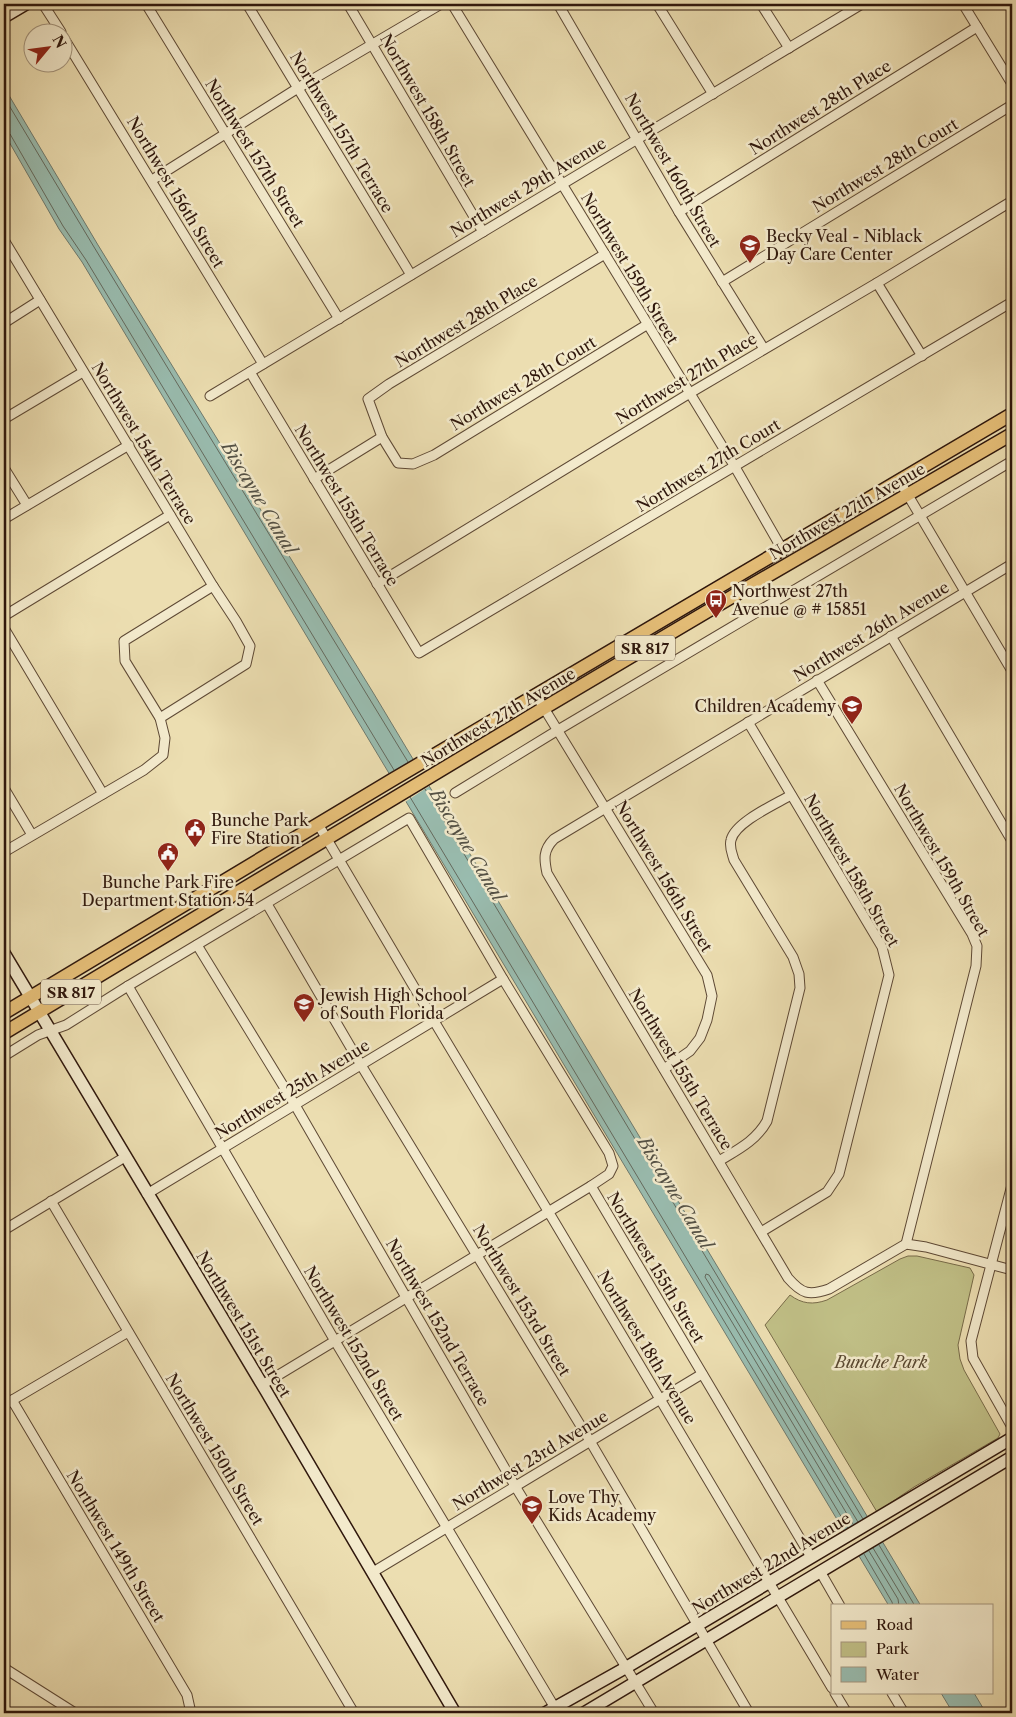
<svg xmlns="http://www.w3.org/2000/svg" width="1016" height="1717" viewBox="0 0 1016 1717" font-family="'Libre Caslon Text',serif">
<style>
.green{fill:#c0bf86;stroke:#786b49}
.water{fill:#99bcaf;stroke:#6f7a6e}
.pier{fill:#ecdeb1}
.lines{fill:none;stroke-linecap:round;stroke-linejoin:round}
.shore{stroke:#646a5e;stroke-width:1}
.street-casing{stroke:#5e4935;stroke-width:11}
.secondary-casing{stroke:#2f170c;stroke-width:14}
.primary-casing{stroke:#2f170c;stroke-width:15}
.street{stroke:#f3eacc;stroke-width:9}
.secondary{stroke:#f3eacc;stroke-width:11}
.primary{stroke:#e6bf78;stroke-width:12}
.labels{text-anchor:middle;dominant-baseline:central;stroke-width:5;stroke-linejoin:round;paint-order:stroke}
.shield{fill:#f3eacc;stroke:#6a5646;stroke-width:1}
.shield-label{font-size:15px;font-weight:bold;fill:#2f170c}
.street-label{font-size:16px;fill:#2f170c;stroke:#f3eacc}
.poi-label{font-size:16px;fill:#2f170c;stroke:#f3eacc;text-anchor:start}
.park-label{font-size:16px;font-style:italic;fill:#5a4931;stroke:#f3eacc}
.water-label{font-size:18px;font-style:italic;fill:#545145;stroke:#f3eacc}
</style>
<rect width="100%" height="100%" fill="#ecdeb1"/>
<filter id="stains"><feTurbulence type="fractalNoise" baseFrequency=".004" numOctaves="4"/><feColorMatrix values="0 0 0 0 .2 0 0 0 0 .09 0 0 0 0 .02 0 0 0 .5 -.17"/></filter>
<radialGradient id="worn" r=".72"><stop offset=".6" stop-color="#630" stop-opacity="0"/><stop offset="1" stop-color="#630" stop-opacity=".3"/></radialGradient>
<path class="green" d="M908 1256H917L970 1268 974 1275 958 1345 960 1359 964 1370 1000 1434 998 1438 914 1487 877 1512 765 1325 790 1295C802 1304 813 1305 827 1300L900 1259Z"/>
<g class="water">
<path d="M4 87 98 245 374 694 921 1606H889L82 262 59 229 4 133Z"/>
<path d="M941 1693H974L986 1713H953Z"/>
</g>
<g class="pier">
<path d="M415 758 431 785 405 802 389 775Z"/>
<path d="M871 1516 885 1540 856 1556 843 1533Z"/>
</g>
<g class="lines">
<g class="shore">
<path d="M4 97 94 247 408 762"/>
<path d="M4 131 10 134 63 226 86 260 394 770"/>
<path d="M425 789 863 1519"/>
<path d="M410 797 848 1528"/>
<path d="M853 1524 705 1277 706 1274 709 1275 858 1522"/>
<path d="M879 1545 915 1606"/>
<path d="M873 1548 908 1606"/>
<path d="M869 1551 898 1599 899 1606"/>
<path d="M864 1554 892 1602 893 1606"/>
</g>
<g class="street-casing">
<g id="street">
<path d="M43 4 61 32"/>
<path d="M146 4 339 319"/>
<path d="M247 4 411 275"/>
<path d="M348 4 483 232"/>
<path d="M452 4 735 467 782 549"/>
<path d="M558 4 679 212 764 349"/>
<path d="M657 4 713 94"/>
<path d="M761 4 789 48"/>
<path d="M963 4 1012 84"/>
<path d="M62 35 263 364"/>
<path d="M152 180 298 88 441 4"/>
<path d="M679 212 977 27"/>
<path d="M4 240 213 586 236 621 250 646 246 664 160 718"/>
<path d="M605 254 389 384 368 399 382 437 398 463 413 464 434 455 648 324"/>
<path d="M722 282 1012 105"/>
<path d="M877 283 922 356"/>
<path d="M4 323 40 300"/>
<path d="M250 372 419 653 1012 302"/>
<path d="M210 396 862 4"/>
<path d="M4 419 83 372"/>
<path d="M4 468 27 505"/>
<path d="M314 479 382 437"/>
<path d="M899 480 1012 671"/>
<path d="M4 519 129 445"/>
<path d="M1012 564 554 839C543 850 544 859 547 873L788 1278C802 1294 809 1296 829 1289L906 1244 926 1247 1012 1270"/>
<path d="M377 584 690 393 877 283 1012 201"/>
<path d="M4 616 170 515"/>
<path d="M4 628 103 794"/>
<path d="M891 636 1012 841"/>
<path d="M817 680 972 934 977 946 976 966 906 1244"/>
<path d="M536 695 707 975 712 996 707 1020 700 1038 690 1051 664 1069"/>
<path d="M748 722 882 947 889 975 839 1174 827 1192 761 1232"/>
<path d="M4 788 32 835"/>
<path d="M455 793 558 730 1012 461"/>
<path d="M318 824 434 1021 548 1211 832 1688"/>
<path d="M4 852 144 770 163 755 165 738 160 718 125 661 124 641 213 586"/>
<path d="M267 904 361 1065 590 1441 749 1713"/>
<path d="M197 945 295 1105 515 1486 654 1713"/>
<path d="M128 986 335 1341 558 1713"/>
<path d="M4 1056 38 1035 66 1025 128 986 409 818 503 979 609 1153 613 1166 609 1174 591 1186 262 1385"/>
<path d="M719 1161C737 1150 756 1141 767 1121L800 988 799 974 793 957 734 860C732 853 729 847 731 840 735 822 776 804 791 795"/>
<path d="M1012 1185 971 1341 973 1358 1012 1427"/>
<path d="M591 1186 811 1557"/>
<path d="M147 1194 503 979"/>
<path d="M51 1201 354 1713"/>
<path d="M4 1230 125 1157"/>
<path d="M12 1400 187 1695 191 1713"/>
<path d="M4 1405 128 1332"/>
<path d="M373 1572 702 1374"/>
<path d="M821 1573 840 1606"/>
<path d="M4 1668 75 1713"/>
<path d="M835 1693 847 1713"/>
<path d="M892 1693 904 1713"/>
</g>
</g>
<g class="secondary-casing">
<g id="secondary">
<path d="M4 17 26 4"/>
<path d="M4 953 266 1391 455 1713"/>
<path d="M545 1713 627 1667 1012 1438"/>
<path d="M584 1713 1012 1457"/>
</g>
</g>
<g class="primary-casing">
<g id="primary">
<path d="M4 1013 392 780 1012 414"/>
<path d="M4 1033 544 708 745 589 1012 434"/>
</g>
</g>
<use href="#street" class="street"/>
<use href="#secondary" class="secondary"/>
<use href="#primary" class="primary"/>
</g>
<defs>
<g id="school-pin" transform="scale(1.125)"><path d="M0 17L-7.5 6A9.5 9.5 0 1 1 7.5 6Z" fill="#8f2418" stroke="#f3eacc"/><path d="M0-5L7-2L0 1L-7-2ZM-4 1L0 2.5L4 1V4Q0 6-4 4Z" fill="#fff"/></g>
<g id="bus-pin" transform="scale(1.125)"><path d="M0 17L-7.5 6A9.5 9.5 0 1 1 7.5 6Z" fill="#8f2418" stroke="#f3eacc"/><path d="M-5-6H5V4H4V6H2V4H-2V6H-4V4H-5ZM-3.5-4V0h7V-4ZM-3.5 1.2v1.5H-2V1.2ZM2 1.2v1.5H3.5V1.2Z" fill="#fff"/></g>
<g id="civic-pin" transform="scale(1.125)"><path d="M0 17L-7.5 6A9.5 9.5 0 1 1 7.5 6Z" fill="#8f2418" stroke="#f3eacc"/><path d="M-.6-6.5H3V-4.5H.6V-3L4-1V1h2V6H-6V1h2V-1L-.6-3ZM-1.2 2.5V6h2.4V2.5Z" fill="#fff"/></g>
</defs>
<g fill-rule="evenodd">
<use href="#school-pin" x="750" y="245"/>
<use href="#bus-pin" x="716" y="600"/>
<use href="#school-pin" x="852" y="706"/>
<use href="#civic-pin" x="195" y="829"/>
<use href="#civic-pin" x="168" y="853"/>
<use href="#school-pin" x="304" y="1004"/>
<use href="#school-pin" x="532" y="1506"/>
</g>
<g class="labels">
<g class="shield">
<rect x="615" y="635.5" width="60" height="25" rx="4"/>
<rect x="41" y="979.5" width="60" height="25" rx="4"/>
</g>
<g class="shield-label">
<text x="645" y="648">SR 817</text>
<text x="71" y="992">SR 817</text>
</g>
<g class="street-label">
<text transform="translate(820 107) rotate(-32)">Northwest 28th Place</text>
<text transform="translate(428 110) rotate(60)">Northwest 158th Street</text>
<text transform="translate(342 132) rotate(59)">Northwest 157th Terrace</text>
<text transform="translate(255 153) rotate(58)">Northwest 157th Street</text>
<text transform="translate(885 165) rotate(-31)">Northwest 28th Court</text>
<text transform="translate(673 170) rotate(60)">Northwest 160th Street</text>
<text transform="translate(528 187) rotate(-31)">Northwest 29th Avenue</text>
<text transform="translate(176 192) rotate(59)">Northwest 156th Street</text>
<text transform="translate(630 268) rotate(59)">Northwest 159th Street</text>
<text transform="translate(466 321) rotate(-31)">Northwest 28th Place</text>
<text transform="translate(686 378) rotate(-31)">Northwest 27th Place</text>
<text transform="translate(523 383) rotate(-31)">Northwest 28th Court</text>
<text transform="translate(144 443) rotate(59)">Northwest 154th Terrace</text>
<text transform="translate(708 465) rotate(-31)">Northwest 27th Court</text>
<text transform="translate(347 505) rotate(59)">Northwest 155th Terrace</text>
<text transform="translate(847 511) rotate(-30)">Northwest 27th Avenue</text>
<text transform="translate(871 631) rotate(-31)">Northwest 26th Avenue</text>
<text transform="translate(498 717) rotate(-31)">Northwest 27th Avenue</text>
<text transform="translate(942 860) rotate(60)">Northwest 159th Street</text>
<text transform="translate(852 870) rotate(60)">Northwest 158th Street</text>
<text transform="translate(664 876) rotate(59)">Northwest 156th Street</text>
<text transform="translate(681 1069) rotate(59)">Northwest 155th Terrace</text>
<text transform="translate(292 1089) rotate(-31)">Northwest 25th Avenue</text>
<text transform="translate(656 1267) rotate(59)">Northwest 155th Street</text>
<text transform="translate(522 1300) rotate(59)">Northwest 153rd Street</text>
<text transform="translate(438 1322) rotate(60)">Northwest 152nd Terrace</text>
<text transform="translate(244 1324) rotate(59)">Northwest 151st Street</text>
<text transform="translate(354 1343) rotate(59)">Northwest 152nd Street</text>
<text transform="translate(647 1347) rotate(59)">Northwest 18th Avenue</text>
<text transform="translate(215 1449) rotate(59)">Northwest 150th Street</text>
<text transform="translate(530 1460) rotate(-31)">Northwest 23rd Avenue</text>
<text transform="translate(116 1546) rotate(59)">Northwest 149th Street</text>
<text transform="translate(771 1563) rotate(-31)">Northwest 22nd Avenue</text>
</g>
<g class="poi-label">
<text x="766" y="236">Becky Veal - Niblack<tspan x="766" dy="18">Day Care Center</tspan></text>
<text x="732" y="591">Northwest 27th<tspan x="732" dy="18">Avenue @ # 15851</tspan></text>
<text x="836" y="706" text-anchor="end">Children Academy</text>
<text x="211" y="820">Bunche Park<tspan x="211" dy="18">Fire Station</tspan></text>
<text x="168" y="882" text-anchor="middle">Bunche Park Fire<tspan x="168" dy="18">Department Station 54</tspan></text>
<text x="320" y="995">Jewish High School<tspan x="320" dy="18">of South Florida</tspan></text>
<text x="548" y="1497">Love Thy<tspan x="548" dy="18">Kids Academy</tspan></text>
</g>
<g class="park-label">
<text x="881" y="1362">Bunche Park</text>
</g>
<g class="water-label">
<text transform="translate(259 498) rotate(59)">Biscayne Canal</text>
<text transform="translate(467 845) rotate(59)">Biscayne Canal</text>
<text transform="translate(675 1193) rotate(59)">Biscayne Canal</text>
</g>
</g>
<rect width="1016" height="1717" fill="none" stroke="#ecdeb1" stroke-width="20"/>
<rect x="5" y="5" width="1006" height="1707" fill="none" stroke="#2f170c" stroke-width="2.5"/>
<rect x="10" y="10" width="996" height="1697" fill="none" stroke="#2f170c"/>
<rect x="831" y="1604" width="162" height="90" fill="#f3eacc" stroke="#a5967f"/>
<rect x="841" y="1621" width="25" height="8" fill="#e6bf78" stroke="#a5967f"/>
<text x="876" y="1630" font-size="15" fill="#2f170c">Road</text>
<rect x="841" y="1642" width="25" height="15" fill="#c0bf86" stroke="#a5967f"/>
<text x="876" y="1654" font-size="15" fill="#2f170c">Park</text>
<rect x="841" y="1667" width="25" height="15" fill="#99bcaf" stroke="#a5967f"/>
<text x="876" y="1680" font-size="15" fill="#2f170c">Water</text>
<g transform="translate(48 48) rotate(61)"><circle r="24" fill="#f3eacc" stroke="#a5967f"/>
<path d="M0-4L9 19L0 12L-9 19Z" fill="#8f2418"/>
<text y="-8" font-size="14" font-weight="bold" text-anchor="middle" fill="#2f170c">N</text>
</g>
<rect width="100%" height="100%" filter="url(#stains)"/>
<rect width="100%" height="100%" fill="url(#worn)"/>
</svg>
